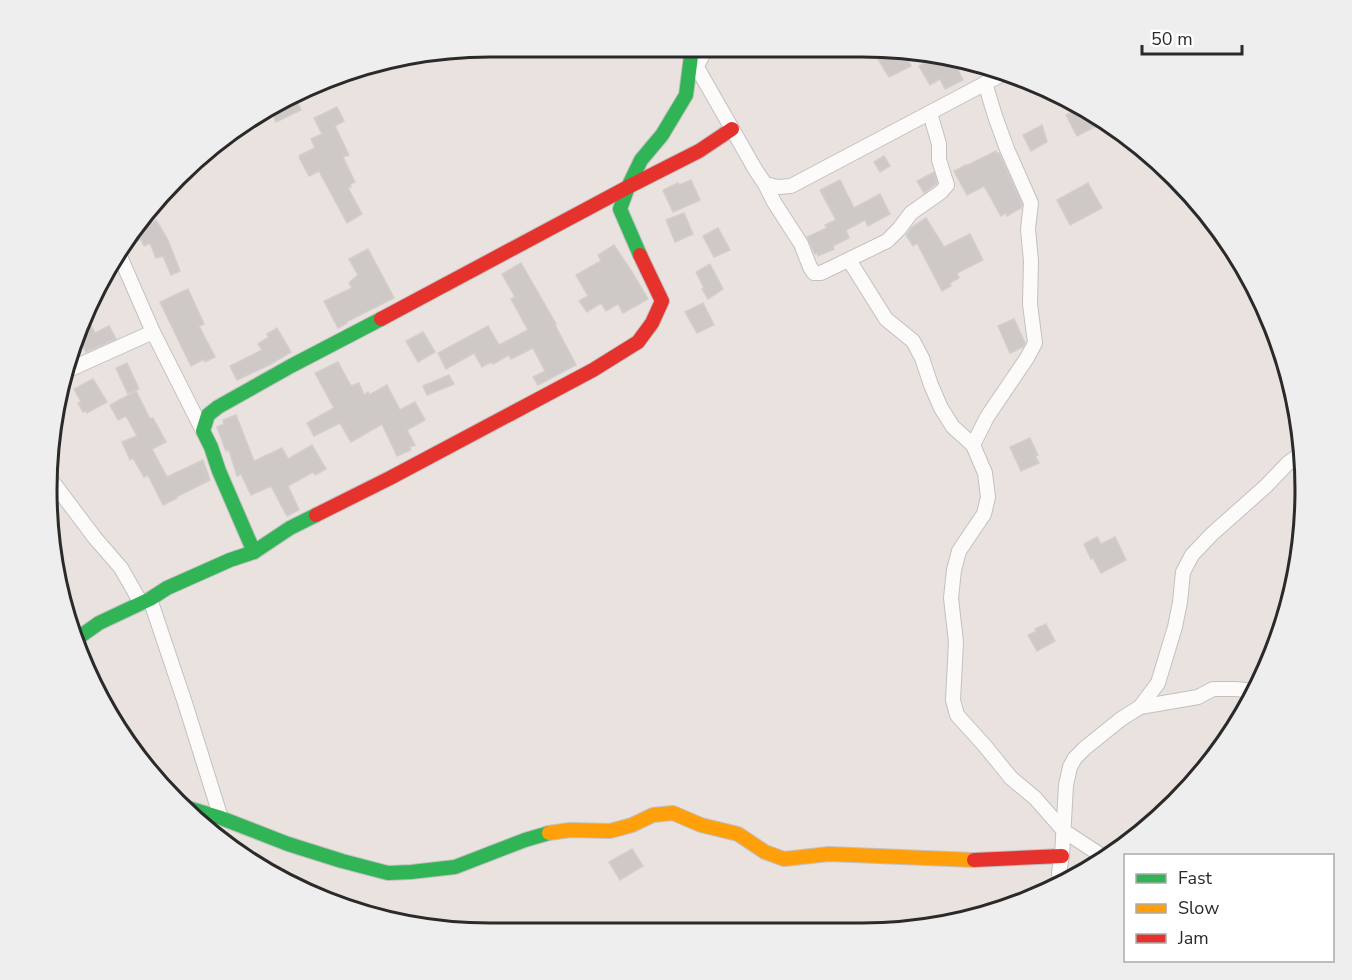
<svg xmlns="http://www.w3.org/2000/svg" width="1352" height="980" viewBox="0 0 1352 980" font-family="'Nunito Sans',sans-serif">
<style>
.building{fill:#cec8c6;stroke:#d4cecb;stroke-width:1.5}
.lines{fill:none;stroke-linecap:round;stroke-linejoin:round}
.street-casing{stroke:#c2c1c1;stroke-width:16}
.fast-casing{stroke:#c2c1c1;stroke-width:16}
.slow-casing{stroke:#c2c1c1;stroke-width:16}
.jam-casing{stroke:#c2c1c1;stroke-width:16}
.street{stroke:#fcfbfa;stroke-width:14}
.fast{stroke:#30b455;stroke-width:14}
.slow{stroke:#ff9f0a;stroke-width:14}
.jam{stroke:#e5322d;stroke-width:14}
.rim{fill:none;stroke:#2a2a2a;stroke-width:3}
</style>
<rect width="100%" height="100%" fill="#e9e2df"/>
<g class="building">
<path d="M875 54H905L911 66 889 77Z"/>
<path d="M940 55H949L957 58 962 68 958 70 963 80 945 89 940 79 930 85 919 66Z"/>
<path d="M295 98 301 110 276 122 270 109Z"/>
<path d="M1084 106 1104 122 1077 136 1066 115Z"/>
<path d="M337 107 344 121 335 126 349 155 343 157 355 182 350 184 351 187 348 188 362 214 347 223 319 171 309 176 299 157 300 155 315 148 311 139 322 134 314 118Z"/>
<path d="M1042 125 1047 142 1031 151 1023 135Z"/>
<path d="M996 151 997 154 999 153 1022 204 1021 208 1007 216 1006 213 1001 216 984 186 967 195 954 171 966 165V166Z"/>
<path d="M884 156 890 166 880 172 874 162Z"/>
<path d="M934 172 937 183 924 193 917 181Z"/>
<path d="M691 180 700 200 673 212 663 190 678 183 679 185Z"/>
<path d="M840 180 854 208 880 194 890 214 868 226 865 220 846 230 849 238 833 246 834 249 818 256 817 253 815 254 807 237 827 228 825 225 836 220 820 190Z"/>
<path d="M1088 183 1102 208 1070 225 1057 200Z"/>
<path d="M684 213 693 234 675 242 666 220Z"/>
<path d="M926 218 944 247 970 234 983 260 957 273 959 278 950 283 951 286 942 291 917 243 913 246 906 235 912 227Z"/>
<path d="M156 220 168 240 180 271 171 275 163 256 156 258 150 243 144 246 141 239 135 242 132 235 136 228 150 221 151 223Z"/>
<path d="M718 228 730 250 714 257 703 236Z"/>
<path d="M614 245 632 272 648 299 623 313 618 304 606 311 601 303 587 312 579 301 588 296 576 275 601 261 598 255Z"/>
<path d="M368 249 394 298 346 322 347 323 338 328 324 301 352 288 349 283 358 275 349 259Z"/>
<path d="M521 263 556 324 555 325 576 365 538 385 533 377 545 371 533 348 511 359 509 355 493 364 491 362 482 367 474 353 446 369 438 353 488 326 499 345 528 330 511 299 515 297 502 274Z"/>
<path d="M710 264 723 289 708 299 702 289 704 288 696 272Z"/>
<path d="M188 289 204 324 199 326 215 357 205 362 204 359 191 366 160 302Z"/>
<path d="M703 303 714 325 697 333 685 312Z"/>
<path d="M85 314 95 333 109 326 116 339 86 352 78 337Z"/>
<path d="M1014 319 1025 343 1023 347 1010 353 998 326Z"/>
<path d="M277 328 291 352 271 364 237 380 230 366 262 350 258 344 269 337 267 334Z"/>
<path d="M423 332 435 352 418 362 406 341Z"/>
<path d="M338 362 351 386 359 383 364 395 368 392 369 395 387 385 400 410 415 402 425 420 407 430 415 445 409 447 411 450 397 456 382 424 351 442 340 423 314 436 307 423 334 408 315 373Z"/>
<path d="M127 363 139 389 128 394 116 368Z"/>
<path d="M449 375 454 384 427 395 423 386Z"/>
<path d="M93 379 107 402 87 413 86 411 83 412 78 403 81 402 74 389Z"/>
<path d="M136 391 150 419 153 418 166 442 152 449 167 477 203 460 210 480 176 497 177 498 163 505 148 475 144 477 133 458 130 460 122 442 137 436 126 416 118 420 110 405Z"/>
<path d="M236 415 254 461 282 448 288 459 312 445 326 469 315 475 313 472 288 486 299 510 287 516 271 486 251 495 241 474 237 476 229 450 226 451 217 427 224 424 223 420Z"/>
<path d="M1030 438 1038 455 1035 456 1039 463 1021 471 1010 447Z"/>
<path d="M1097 537 1101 544 1115 537 1126 560 1101 573 1093 558 1091 559 1084 544Z"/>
<path d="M1046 624 1055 641 1037 651 1028 635 1037 631 1035 629Z"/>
<path d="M632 849 643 866 620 880 609 862Z"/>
</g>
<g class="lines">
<g class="street-casing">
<g id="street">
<path d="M691 57 755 169 765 184 778 187 791 186 1001 75"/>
<path d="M696 67 705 51"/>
<path d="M765 184 774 202 801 244 810 267 814 273H821L887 241 899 229 911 213 941 192 947 185 939 160V144L930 113"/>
<path d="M119 254 153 332 203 431"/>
<path d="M849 260 886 319 913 341 922 358 931 385 941 408 953 427 973 445 985 473 988 497 984 514 959 551 954 570 951 598 956 642 953 700 957 715 985 746 1011 778 1035 798 1064 831 1102 856"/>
<path d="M66 371 153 332"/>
<path d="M973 445 987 417 1027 358 1035 343 1030 304 1031 261 1028 229 1031 203 1007 149 995 116 985 83"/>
<path d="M52 481 95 538 121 568 141 603"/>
<path d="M150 599 185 703 221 818"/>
<path d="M1140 707 1158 683 1175 627 1180 602 1183 572 1192 555 1212 534 1266 486 1288 463 1302 453"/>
<path d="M1060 882 1059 872 1062 856 1066 785 1070 767 1075 758 1085 748 1121 719 1140 707 1198 697 1213 689H1235L1257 691"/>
</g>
</g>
<g class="fast-casing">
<g id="fast">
<path d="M640 255 620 209 628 187 641 160 662 135 686 95 691 56"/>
<path d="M254 552 219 471 211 447 203 431 208 415 218 407 291 366 381 319"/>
<path d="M75 640 99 623 150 599 167 588 230 560 254 552 290 528 316 515"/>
<path d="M179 803 188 808 221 818 288 844 342 861 388 873 411 872 455 867 525 840 549 833"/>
</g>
</g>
<g class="slow-casing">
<path id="slow" d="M549 833 570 830 610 831 632 825 653 815 673 813 701 825 738 834 765 852 784 859 829 854 974 860"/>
</g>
<g class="jam-casing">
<g id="jam">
<path d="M381 319 628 187 699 151 732 129"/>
<path d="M316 515 390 478 593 370 638 342 652 323 662 301 640 255"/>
<path d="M974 860 1062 856"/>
</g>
</g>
<use href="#street" class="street"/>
<use href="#fast" class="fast"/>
<use href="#slow" class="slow"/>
<use href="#jam" class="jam"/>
</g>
<path d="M0 0H1352V980H0ZM490 57H862A433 433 0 0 1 1295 490V490A433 433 0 0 1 862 923H490A433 433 0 0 1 57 490V490A433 433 0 0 1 490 57Z" fill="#eee" fill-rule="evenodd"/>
<path class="rim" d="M490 57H862A433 433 0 0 1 1295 490V490A433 433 0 0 1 862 923H490A433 433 0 0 1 57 490V490A433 433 0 0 1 490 57Z"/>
<rect x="1124" y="854" width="210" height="108" fill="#ffffff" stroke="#aaaaaa" stroke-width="1.5"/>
<rect x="1136" y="874" width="30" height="9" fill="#30b455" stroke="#aaaaaa" stroke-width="1.5"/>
<text x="1178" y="884" font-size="18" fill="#2a2a2a">Fast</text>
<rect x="1136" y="904" width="30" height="9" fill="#ff9f0a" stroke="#aaaaaa" stroke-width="1.5"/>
<text x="1178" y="914" font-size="18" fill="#2a2a2a">Slow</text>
<rect x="1136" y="934" width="30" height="9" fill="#e5322d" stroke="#aaaaaa" stroke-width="1.5"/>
<text x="1178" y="944" font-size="18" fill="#2a2a2a">Jam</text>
<path d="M1142 45v9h100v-9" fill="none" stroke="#2a2a2a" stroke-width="3"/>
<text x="1151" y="45" font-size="18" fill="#2a2a2a" stroke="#ffffff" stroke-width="4.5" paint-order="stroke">50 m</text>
</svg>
